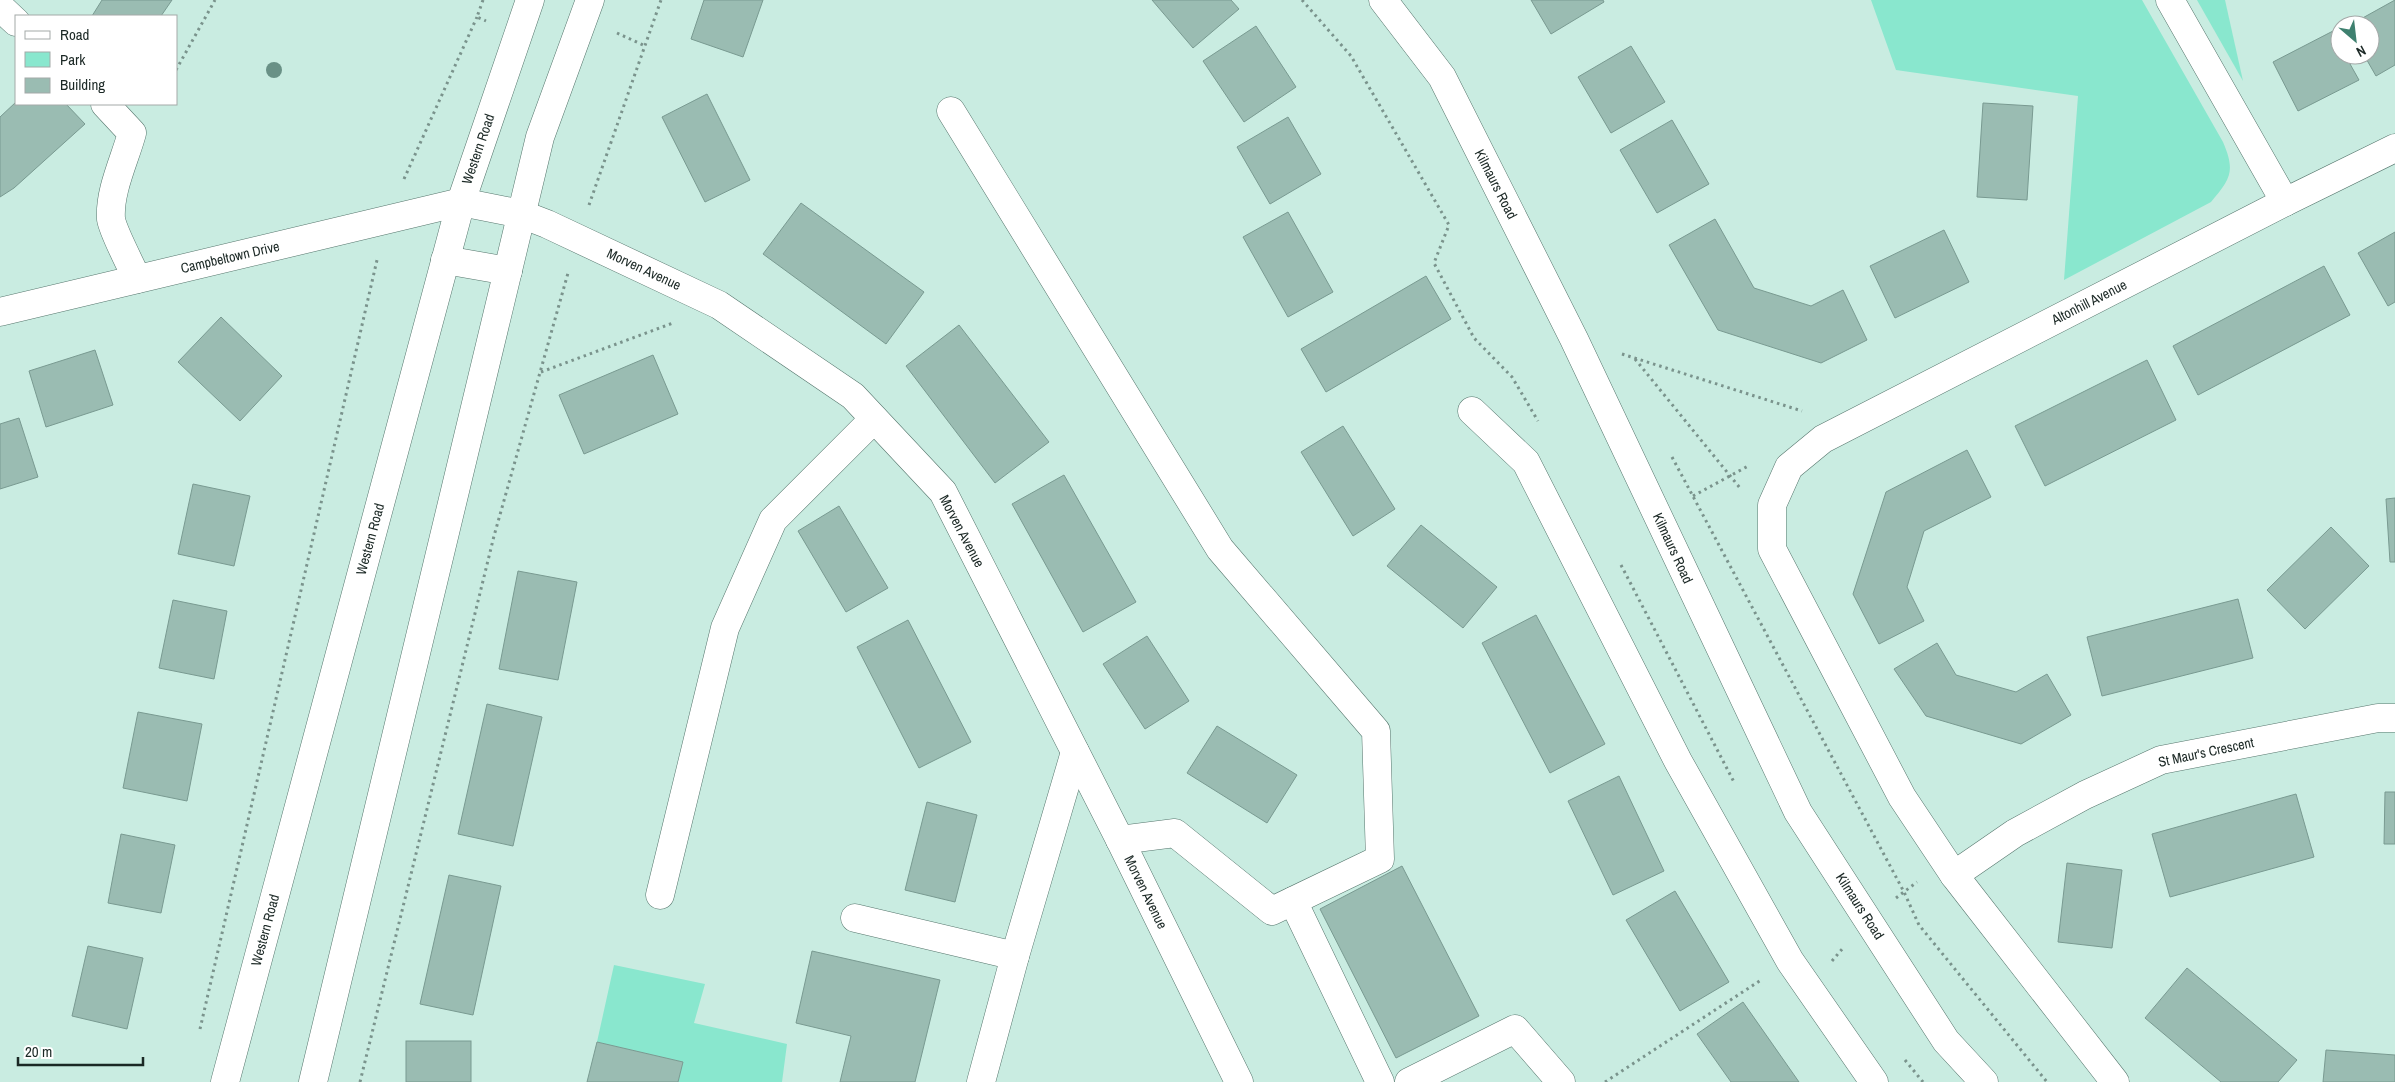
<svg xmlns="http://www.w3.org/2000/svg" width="2395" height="1082" viewBox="0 0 2395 1082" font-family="'Archivo Narrow',sans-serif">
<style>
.green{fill:#89e7ce}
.building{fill:#9abcb2;stroke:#799a91}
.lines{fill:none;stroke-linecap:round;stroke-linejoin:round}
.minor-casing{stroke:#56766d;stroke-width:29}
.major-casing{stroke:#56766d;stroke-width:29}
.path{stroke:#7a938c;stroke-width:3;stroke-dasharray:2.5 4;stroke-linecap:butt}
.minor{stroke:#fff;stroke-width:28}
.major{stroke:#fff;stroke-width:28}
.tree{fill:#699186}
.labels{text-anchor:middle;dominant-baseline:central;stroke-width:5;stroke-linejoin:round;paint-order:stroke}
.street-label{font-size:14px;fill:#1b2825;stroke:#fff}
</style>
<rect width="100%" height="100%" fill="#c9ece1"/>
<g class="green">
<path d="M1871 0H2142L2223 142C2236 172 2230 179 2211 202L2064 280 2078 96 1896 70Z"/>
<path d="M2197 0H2225L2243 81Z"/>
<path d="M614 965 705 984 694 1023 787 1044 782 1082H678L683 1062 597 1042Z"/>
</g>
<g class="building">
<path d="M102 0H172L161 16H92Z"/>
<path d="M704 0H763L743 57 691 39Z"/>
<path d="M1152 0H1231L1239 9 1193 48Z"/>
<path d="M1531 0H1603L1604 2 1551 34Z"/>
<path d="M2395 0V65L2376 76 2364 55H2370V25H2350Z"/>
<path d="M1256 26 1296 87 1244 122 1203 61Z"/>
<path d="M2333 31 2340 44V55H2345L2359 80 2298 111 2273 62Z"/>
<path d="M1631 46 1665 102 1611 133 1578 77Z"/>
<path d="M707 94 750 180 705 202 662 117Z"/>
<path d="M16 102V104H66L85 124 14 188 0 197V117Z"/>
<path d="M1983 103 2033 106 2027 200 1977 197Z"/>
<path d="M1288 117 1321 174 1270 204 1237 147Z"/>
<path d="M1672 120 1709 184 1657 213 1620 150Z"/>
<path d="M801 203 924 292 886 344 763 254Z"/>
<path d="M1288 212 1333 292 1288 317 1243 237Z"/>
<path d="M1715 219 1754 288 1811 306 1843 290 1867 340 1821 363 1718 330 1669 245Z"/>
<path d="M1944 230 1969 282 1895 318 1870 266Z"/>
<path d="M2395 232V302L2388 306 2358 253Z"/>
<path d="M2324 266 2350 315 2198 395 2173 346Z"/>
<path d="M1426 276 1451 319 1326 392 1301 349Z"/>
<path d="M221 317 282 376 240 421 178 362Z"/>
<path d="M959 325 1049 442 995 483 906 366Z"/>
<path d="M95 350 113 405 46 427 29 371Z"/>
<path d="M653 355 678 414 584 454 559 395Z"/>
<path d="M2147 360 2176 420 2045 486 2015 426Z"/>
<path d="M19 418 38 477 0 489V424Z"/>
<path d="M1343 426 1395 509 1353 536 1301 452Z"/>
<path d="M1967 450 1991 497 1924 531 1907 587 1924 621 1879 644 1853 594 1886 492Z"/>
<path d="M1064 475 1136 602 1083 632 1012 504Z"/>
<path d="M193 484 250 496 234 566 178 554Z"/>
<path d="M2395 498V562H2390L2386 499Z"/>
<path d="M839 506 888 588 846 612 798 531Z"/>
<path d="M1421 525 1497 587 1463 628 1387 566Z"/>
<path d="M2331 527 2369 566 2305 629 2267 590Z"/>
<path d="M518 571 577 582 558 680 499 669Z"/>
<path d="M2238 599 2253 658 2102 696 2087 637Z"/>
<path d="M173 600 227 611 214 679 159 668Z"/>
<path d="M1536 615 1605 744 1550 773 1482 643Z"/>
<path d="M908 620 971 742 919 768 857 647Z"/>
<path d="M1147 636 1189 701 1145 729 1103 664Z"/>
<path d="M1937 643 1956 675 2016 692 2047 674 2071 715 2021 744 1926 716 1894 669Z"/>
<path d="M487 704 542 717 513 846 458 834Z"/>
<path d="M138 712 202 724 187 801 123 788Z"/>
<path d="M1217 726 1297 775 1267 823 1187 773Z"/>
<path d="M1619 776 1664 871 1613 895 1568 801Z"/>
<path d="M2385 792H2395V844H2384Z"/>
<path d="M2296 794 2314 857 2170 897 2152 834Z"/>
<path d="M927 802 977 815 955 902 905 890Z"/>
<path d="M121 834 175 845 161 913 108 903Z"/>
<path d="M2067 863 2122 870 2112 948 2058 942Z"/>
<path d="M1402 866 1479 1016 1396 1058 1320 909Z"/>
<path d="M449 875 501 886 473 1015 420 1004Z"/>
<path d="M1675 891 1729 982 1680 1011 1626 920Z"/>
<path d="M88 946 143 958 127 1029 72 1016Z"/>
<path d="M812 951 940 980 915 1082H840L851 1036 796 1023Z"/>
<path d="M2187 968 2297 1060 2278 1082H2221L2145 1018Z"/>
<path d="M1743 1002 1799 1082H1731L1697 1034Z"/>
<rect x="406" y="1041" width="65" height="41"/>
<path d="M597 1042 683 1062 678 1082H587Z"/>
<path d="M2326 1050 2395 1055V1082H2323Z"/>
</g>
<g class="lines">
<g class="minor-casing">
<g id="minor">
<path d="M2170 0 2285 202"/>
<path d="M0 7 16 22"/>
<path d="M105 104 132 133C125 159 109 191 111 219 113 232 131 265 137 279"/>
<path d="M951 111 1220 549 1376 731 1380 859 1272 911 1175 833 1120 840"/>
<path d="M0 312 461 202 521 214 547 224 719 305 853 396 943 492 1120 840 1239 1082"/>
<path d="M1472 411 1526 462 1678 761 1790 961 1874 1082"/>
<path d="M1954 875 2015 833 2085 795 2161 760 2378 718H2395"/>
<path d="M660 895 725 628 773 520 874 419"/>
<path d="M1293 901 1380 1082"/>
<path d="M855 918 1015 956"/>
<path d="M981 1082 1015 956 1075 752"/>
<path d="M1409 1082 1515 1029 1561 1082"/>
<path d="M2115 1082 1954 875 1902 797 1772 549V505L1789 467 1823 439 2285 202 2395 148"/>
</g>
</g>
<g class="major-casing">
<g id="major">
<path d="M1383 0 1442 77 1574 339 1798 812 1946 1041 1984 1082"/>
<path d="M445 260 508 271"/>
<path d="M225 1082 461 202 530 0"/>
<path d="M313 1082 540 137 590 0"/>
</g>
</g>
<g class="path">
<path d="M483 0 477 17 486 21"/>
<path d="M1302 0 1351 56 1449 225 1434 263 1474 338 1512 377 1538 421"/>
<path d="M617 33 643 45"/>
<path d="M176 70 215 0"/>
<path d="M404 179 477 17"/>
<path d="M589 205 661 0"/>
<path d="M1622 354 1802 411"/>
<path d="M1635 359 1740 488"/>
<path d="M541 372 673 323"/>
<path d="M1672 457 1904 892 1919 925 2047 1082"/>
<path d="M1693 496 1750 465"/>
<path d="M1621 565 1735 784"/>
<path d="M1896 898 1917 882"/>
<path d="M1832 961 1843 948"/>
<path d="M200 1029 377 260"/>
<path d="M1905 1060 1923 1082"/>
<path d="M360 1082 494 536 568 273"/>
<path d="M1605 1082 1761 980"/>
</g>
<use href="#minor" class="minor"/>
<use href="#major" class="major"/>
</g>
<circle class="tree" cx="274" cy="70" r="8"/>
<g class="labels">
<g class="street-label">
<text transform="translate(478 149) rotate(-71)">Western Road</text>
<text transform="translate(1496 184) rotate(63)">Kilmaurs Road</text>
<text transform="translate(230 257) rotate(-13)">Campbeltown Drive</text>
<text transform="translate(644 269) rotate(25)">Morven Avenue</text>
<text transform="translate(2089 302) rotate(-27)">Altonhill Avenue</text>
<text transform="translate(962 531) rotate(62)">Morven Avenue</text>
<text transform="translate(370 539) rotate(-75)">Western Road</text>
<text transform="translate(1673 548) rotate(65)">Kilmaurs Road</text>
<text transform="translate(2206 752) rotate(-12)">St Maur's Crescent</text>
<text transform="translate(1146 892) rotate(64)">Morven Avenue</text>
<text transform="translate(1860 906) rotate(57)">Kilmaurs Road</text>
<text transform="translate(265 930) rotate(-75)">Western Road</text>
</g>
</g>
<rect x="15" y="15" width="162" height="90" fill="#ffffff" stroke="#a4a9a8"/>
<rect x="25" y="31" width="25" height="8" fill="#ffffff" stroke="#a4a9a8"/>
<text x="60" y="40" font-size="15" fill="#1b2825">Road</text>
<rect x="25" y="52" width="25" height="15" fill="#89e7ce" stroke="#a4a9a8"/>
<text x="60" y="65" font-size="15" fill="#1b2825">Park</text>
<rect x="25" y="78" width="25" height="15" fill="#9abcb2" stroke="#a4a9a8"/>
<text x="60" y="90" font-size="15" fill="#1b2825">Building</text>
<g transform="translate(2355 40) rotate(152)"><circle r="24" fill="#ffffff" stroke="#a4a9a8"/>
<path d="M0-4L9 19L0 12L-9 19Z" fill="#3e806f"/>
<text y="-8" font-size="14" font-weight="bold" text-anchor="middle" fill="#1b2825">N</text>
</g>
<path d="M18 1057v8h125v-8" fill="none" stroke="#1b2825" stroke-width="2.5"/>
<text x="25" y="1057" font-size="15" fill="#1b2825" stroke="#ffffff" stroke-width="4" paint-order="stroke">20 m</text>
</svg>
